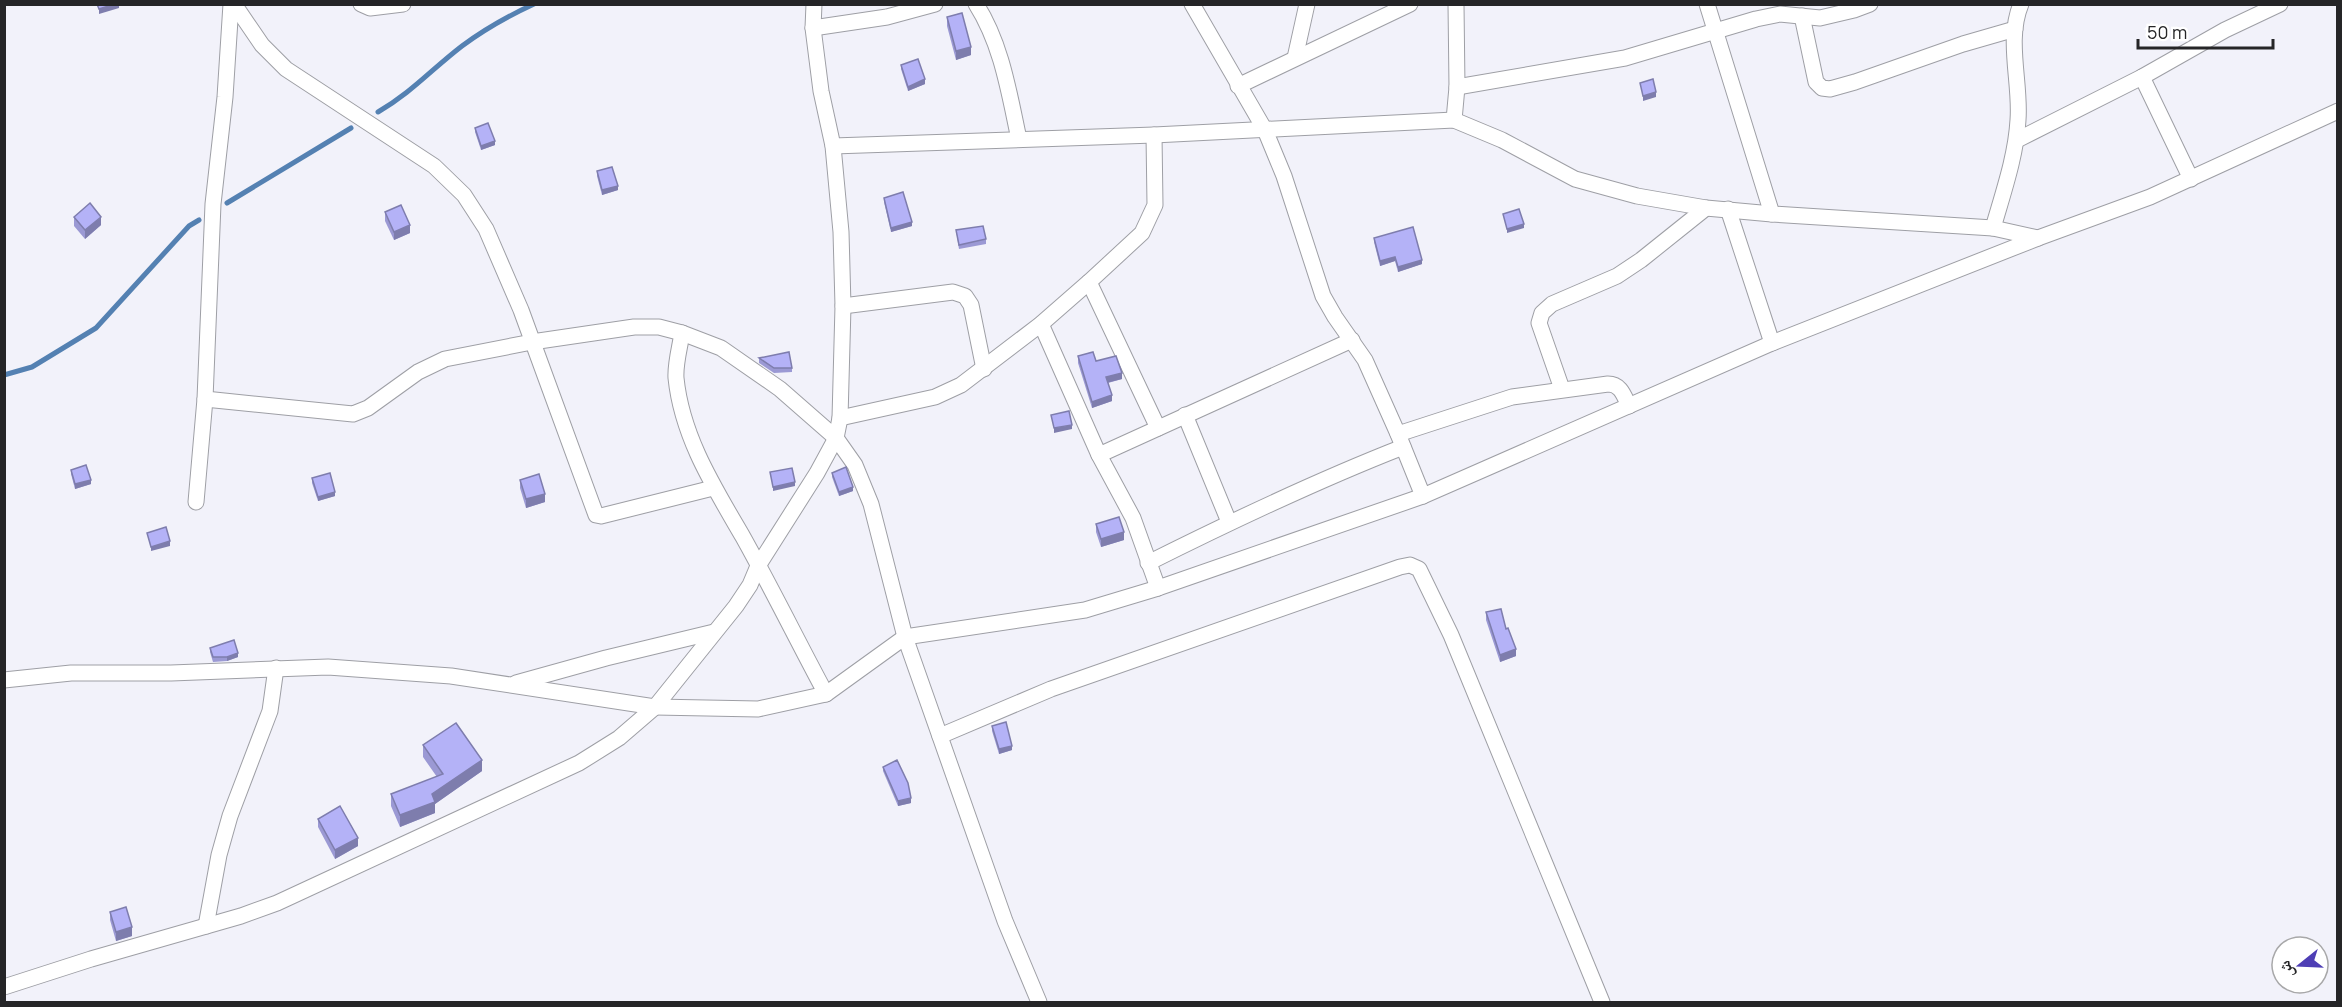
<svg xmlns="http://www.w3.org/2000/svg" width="2342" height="1007" viewBox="0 0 2342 1007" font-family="Manrope,'Noto Naskh Arabic',sans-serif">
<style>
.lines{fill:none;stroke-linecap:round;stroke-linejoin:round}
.stream{stroke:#5481b2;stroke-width:5}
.street-casing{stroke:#9e9fa5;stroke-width:17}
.street{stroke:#fff;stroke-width:15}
.wall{fill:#9b99d4}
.shaded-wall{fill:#7e7dad}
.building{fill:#b4b2f7;stroke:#7e7dad;stroke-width:1.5}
</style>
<rect width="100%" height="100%" fill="#f2f2fa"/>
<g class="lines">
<g class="stream">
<path d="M378 112C411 93 432 69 462 46 485 29 508 16 534 4"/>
<path d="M227 203 351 128"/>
<path d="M4 375 32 367 96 328 189 226 199 220"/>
</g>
<g class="street-casing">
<g id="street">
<path d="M234 4 262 45 286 69 434 166 464 195 486 229 521 310 596 515 601 516 713 488"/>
<path d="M361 4 370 8 403 4"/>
<path d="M976 4C1002 45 1009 93 1019 139"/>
<path d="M1192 4 1265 130 1284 176 1323 296 1335 317 1365 360 1398 434 1423 496"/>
<path d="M1707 4 1772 214"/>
<path d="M1802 16 1816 82 1822 88 1830 89 1855 82 1963 44 2015 29"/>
<path d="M813 28 887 17 935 4"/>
<path d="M1295 58 1307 4"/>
<path d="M2142 77 2191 179"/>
<path d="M1238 86 1410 4"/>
<path d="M1457 87 1625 58 1756 19 1780 14 1820 18 1854 10 1870 4"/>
<path d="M1454 120 1457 87 1456 4"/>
<path d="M2017 140 2142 77 2225 30 2280 4"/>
<path d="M833 146 1154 135 1454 120 1502 140 1575 179 1637 196 1706 208 1772 214 1993 228 2038 238"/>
<path d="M1728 209 1772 343"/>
<path d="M1993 228C2003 193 2016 156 2018 120 2021 83 2006 40 2021 4"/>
<path d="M1089 282 1158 428"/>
<path d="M843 306 953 292 965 296 971 305 984 369"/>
<path d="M1041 324 1099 455 1133 518 1158 588"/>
<path d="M682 333C680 347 675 364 676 378 682 437 714 487 743 537 772 589 798 642 826 694"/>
<path d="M1562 389 1539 323 1542 313 1552 304 1617 276 1641 260 1706 208"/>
<path d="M205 399 353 414 368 408 418 372 445 359 532 342 634 327H659L682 333 721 348 780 389 836 438 855 465 871 504 905 637 1005 921 1039 1002"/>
<path d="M1185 415 1229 522"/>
<path d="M840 418 935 397 961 385 1041 324 1089 282 1142 233 1155 205 1154 135"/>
<path d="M1398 434 1512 397 1608 384C1621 384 1624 396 1629 406"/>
<path d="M1099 455 1352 340"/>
<path d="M196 502 205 399 213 204 225 97 231 4"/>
<path d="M1148 563C1232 521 1316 481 1403 447"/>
<path d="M4 680 71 673H171L328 667 451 676 655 707 758 709 826 694 905 637 1085 610 1158 588 1423 496 1772 343 2038 238 2150 197 2338 111"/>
<path d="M516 683 606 658 714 632"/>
<path d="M940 736 1051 689 1400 567 1410 565 1419 569 1451 635 1602 1002"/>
<path d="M206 926 219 855 230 816 270 711 276 668"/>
<path d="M4 987 91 959 241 916 277 903 579 763 619 738 655 707 736 606 750 585 758 566 817 473 836 438 840 418 843 306 841 232 833 146 821 91 813 28 814 4"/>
</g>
</g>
<use href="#street" class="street"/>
</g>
<g class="wall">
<path d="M947 17 971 55 956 60 947 26Z"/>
<path d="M901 65 925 84 908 91 901 69Z"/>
<path d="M475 128 495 145 481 150 475 132Z"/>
<path d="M597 171 618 190 602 195 597 176Z"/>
<path d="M884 198 912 226 891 232 884 202Z"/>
<path d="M385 212 410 233 394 240 385 221Z"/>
<path d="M74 217 101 225 85 239 74 226Z"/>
<path d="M956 230 986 239V244L959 249Z"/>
<path d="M1374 238 1422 264 1398 272 1395 261 1380 266 1374 242Z"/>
<path d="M1078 356 1096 361 1122 379 1108 383 1112 401 1092 408 1078 363Z"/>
<path d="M759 358 792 368V372L774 373 759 363Z"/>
<path d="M71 470 91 484 75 489 71 474Z"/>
<path d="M832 473 853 491 839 496 832 477Z"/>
<path d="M312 478 335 496 318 501 312 483Z"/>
<path d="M520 480 545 502 526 508 520 488Z"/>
<path d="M1096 524 1124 540 1101 547 1096 532Z"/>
<path d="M1486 612 1506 629 1516 656 1500 662 1486 620Z"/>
<path d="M210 648 238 657 227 661 213 662 210 652Z"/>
<path d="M992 726 1012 750 999 754 992 731Z"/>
<path d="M423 745 482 771 435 804V813L400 827 391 806V794L437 777 423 757Z"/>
<path d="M883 767 911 803 898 806 883 771Z"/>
<path d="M318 819 358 846 335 859 318 827Z"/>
<path d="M110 912 132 936 116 941 110 920Z"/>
</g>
<g class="shaded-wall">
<path d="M115 4H119V8L99 14V9Z"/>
<path d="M971 47V55L956 60V51Z"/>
<path d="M925 79V84L908 91V87Z"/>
<path d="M1656 92V97L1643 101V96Z"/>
<path d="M495 141V145L481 150V146Z"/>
<path d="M618 186V190L602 195V190Z"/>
<path d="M101 217V225L85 239V230Z"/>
<path d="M912 222V226L891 232V228Z"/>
<path d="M1524 224V228L1507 233V229Z"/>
<path d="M410 225V233L394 240V232Z"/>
<path d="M1395 257V261L1380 266V261Z"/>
<path d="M1422 260V264L1398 272V267Z"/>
<path d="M1122 373V379L1106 383V377Z"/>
<path d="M1112 395V401L1092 408V402Z"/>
<path d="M1072 425V429L1054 433V428Z"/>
<path d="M91 480V484L75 489V484Z"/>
<path d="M795 482V486L773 491V487Z"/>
<path d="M853 487V491L839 496V492Z"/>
<path d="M335 492V496L318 501V497Z"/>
<path d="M545 494V502L526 508V499Z"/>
<path d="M1124 532V540L1101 547V539Z"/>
<path d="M170 541V546L151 551V547Z"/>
<path d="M1516 649V656L1500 662V655Z"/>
<path d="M238 653V657L227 661V657Z"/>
<path d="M1012 746V750L999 754V749Z"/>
<path d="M482 760V771L435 804V813L400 827V815L432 794Z"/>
<path d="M911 798V803L898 806V801Z"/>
<path d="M358 838V846L335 859V850Z"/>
<path d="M132 927V936L116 941V932Z"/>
</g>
<g class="building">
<path d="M97 4H115L99 9Z"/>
<path d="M962 13 971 47 956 51 947 17Z"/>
<path d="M918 59 925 79 908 87 901 65Z"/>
<path d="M1653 79 1656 92 1643 96 1640 83Z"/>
<path d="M488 123 495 141 481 146 475 128Z"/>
<path d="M612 167 618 186 602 190 597 171Z"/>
<path d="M903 192 912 222 891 228 884 198Z"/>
<path d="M90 203 101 217 85 230 74 217Z"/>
<path d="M401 205 410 225 394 232 385 212Z"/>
<path d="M1519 209 1524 224 1507 229 1503 214Z"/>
<path d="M983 226 986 239 959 245 956 230Z"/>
<path d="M1413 227 1422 260 1398 267 1395 257 1380 261 1374 238Z"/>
<path d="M789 352 792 368H774L759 358Z"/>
<path d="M1093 352 1096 361 1116 356 1122 373 1106 377 1112 395 1092 402 1078 356Z"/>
<path d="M1069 411 1072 425 1054 428 1051 415Z"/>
<path d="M86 465 91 480 75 484 71 470Z"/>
<path d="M846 467 853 487 839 492 832 473Z"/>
<path d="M792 468 795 482 773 487 770 472Z"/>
<path d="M330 473 335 492 318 497 312 478Z"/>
<path d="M539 474 545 494 526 499 520 480Z"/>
<path d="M1119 517 1124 532 1101 539 1096 524Z"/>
<path d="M166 527 170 541 151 547 147 533Z"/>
<path d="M1501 609 1506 629 1508 628 1516 649 1500 655 1486 612Z"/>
<path d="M234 640 238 653 227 657H213L210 648Z"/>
<path d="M1006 722 1012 746 999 749 992 726Z"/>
<path d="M456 723 482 760 432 794 435 802 400 815 391 794 443 774 423 745Z"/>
<path d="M897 760 908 783 911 798 898 801 883 767Z"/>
<path d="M340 806 358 838 335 850 318 819Z"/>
<path d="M126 907 132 927 116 932 110 912Z"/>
</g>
<rect width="2342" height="1007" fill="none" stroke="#252527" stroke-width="12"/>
<g transform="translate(2300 965) rotate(252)"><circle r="28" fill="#ffffff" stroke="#a8a8a9" stroke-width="1.5"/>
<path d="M0-4.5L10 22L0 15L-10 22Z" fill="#4e3eb5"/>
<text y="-9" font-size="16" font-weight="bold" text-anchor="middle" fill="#252527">ش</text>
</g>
<path d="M2138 39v9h135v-9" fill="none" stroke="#252527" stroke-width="3"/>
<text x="2147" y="39" font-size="18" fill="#252527" stroke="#ffffff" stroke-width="4.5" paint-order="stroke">50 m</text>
</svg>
